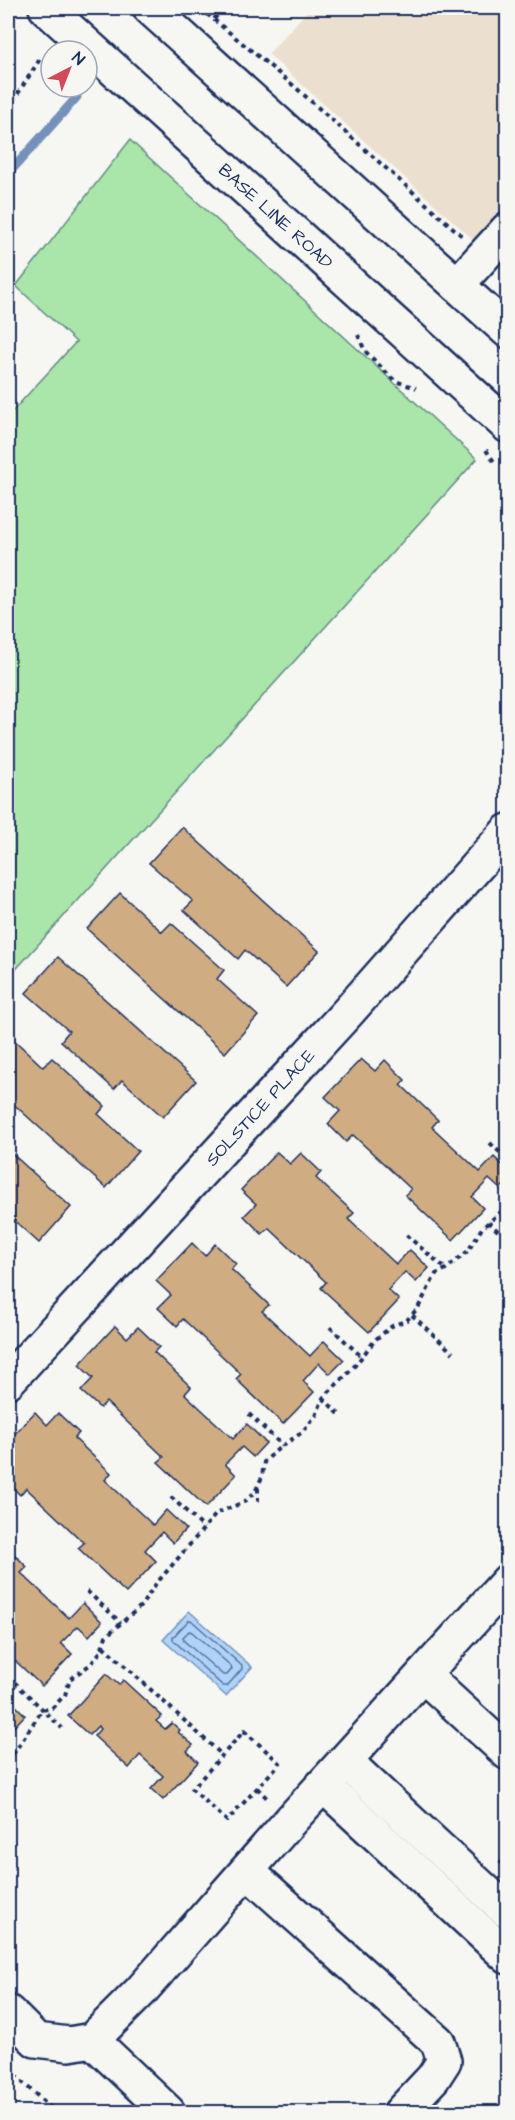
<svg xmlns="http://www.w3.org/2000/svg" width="515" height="2120" viewBox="0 0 515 2120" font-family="'Architects Daughter',sans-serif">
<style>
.built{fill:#ebe0d0}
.green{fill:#aae5aa;stroke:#628a84;stroke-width:1.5}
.water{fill:#afd3f8;stroke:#7491ba;stroke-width:1.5}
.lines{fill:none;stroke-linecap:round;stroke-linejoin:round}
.shore{stroke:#56719c;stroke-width:1.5}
.stream{stroke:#7491ba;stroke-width:9}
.building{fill:#d0ac82;stroke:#1b2f5e;stroke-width:1.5}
.minor-casing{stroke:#1b2f5e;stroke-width:38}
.major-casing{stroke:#1b2f5e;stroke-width:38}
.path{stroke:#1b2f5e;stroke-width:4;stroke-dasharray:4.5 4.5;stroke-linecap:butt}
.minor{stroke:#f6f6f2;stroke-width:33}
.major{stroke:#f6f6f2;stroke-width:33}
.labels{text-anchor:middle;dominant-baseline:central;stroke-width:4.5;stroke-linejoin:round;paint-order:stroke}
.street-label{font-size:18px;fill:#1b2f5e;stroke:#f6f6f2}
</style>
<rect width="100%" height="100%" fill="#f6f6f2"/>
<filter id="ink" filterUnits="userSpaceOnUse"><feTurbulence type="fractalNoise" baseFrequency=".0167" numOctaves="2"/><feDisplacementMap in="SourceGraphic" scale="12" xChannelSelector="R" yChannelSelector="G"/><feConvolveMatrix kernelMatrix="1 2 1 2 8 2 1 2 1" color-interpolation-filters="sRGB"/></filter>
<g filter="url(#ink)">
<path class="built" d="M310 8H507V270L268 54Z"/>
<path class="green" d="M130 140 477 459 8 978V416L76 342 16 286Z"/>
<path class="water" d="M189 1611 252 1667 226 1696 163 1640Z"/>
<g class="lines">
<g class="shore">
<path d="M191 1620 242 1666V1669L227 1686H223L173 1640V1637L188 1621Z"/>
<path d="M189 1631 192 1632 231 1666 232 1669 227 1675H223L184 1641 183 1637Z"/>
</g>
<path class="stream" d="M8 174 77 97"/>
</g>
<g class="building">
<path d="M182 827 319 951 286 987 245 950 238 959 184 910 193 901 149 863Z"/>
<path d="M120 893 162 932 171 923 224 970 217 979 258 1016 225 1053 87 929Z"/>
<path d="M58 957 196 1081 163 1117 122 1080 114 1089 61 1041 69 1031 26 993Z"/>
<path d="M8 1034 43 1067 52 1058 105 1106 98 1114 138 1151 106 1188 8 1099Z"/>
<path d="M361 1059 375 1071 385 1060 405 1080 401 1085 438 1120 432 1127 480 1172 494 1157 508 1170V1181L500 1189 489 1179 472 1197 483 1208 453 1240 405 1195 411 1189 353 1135 346 1142 328 1124 340 1111 325 1097Z"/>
<path d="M8 1150 71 1207 39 1243 8 1215Z"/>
<path d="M277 1152 290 1164 301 1153 321 1172 316 1178 354 1213 348 1219 396 1264 410 1250 429 1268 416 1282 405 1272 388 1290 399 1300 369 1332 321 1288 326 1282 269 1228 262 1234 244 1216 256 1204 241 1190Z"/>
<path d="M192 1243 205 1256 215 1244 236 1264 231 1269 269 1305 262 1311 310 1356 324 1341 344 1360 330 1374 319 1363 303 1381 314 1392 283 1424 236 1379 241 1374 183 1319 177 1326 158 1308 171 1295 156 1281Z"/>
<path d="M115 1326 127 1338 138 1327 159 1347 154 1352 191 1387 185 1394 233 1439 247 1424 266 1443 253 1457 242 1447 225 1464 236 1475 206 1507 158 1462 164 1457 106 1402 100 1408 81 1391 93 1378 79 1365Z"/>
<path d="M35 1412 47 1425 58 1413 79 1433 74 1438 111 1473 105 1480 153 1525 166 1510 186 1529 173 1543 162 1532 145 1550 156 1561 126 1593 78 1548 84 1543 26 1488 20 1495 8 1483V1470L13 1464 8 1459V1441Z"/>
<path d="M8 1548 27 1567 21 1573 69 1618 83 1603 102 1622 89 1636 78 1626 61 1643 72 1654 42 1686 8 1654Z"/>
<path d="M106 1674 119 1685 123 1680 162 1716 156 1721 165 1729 172 1723 180 1730 178 1732 193 1745 187 1751 198 1762 163 1800 151 1789 163 1776 140 1755 129 1768 94 1736 100 1729 98 1726 89 1735 68 1716Z"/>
<path d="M8 1698 25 1715 12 1729 8 1725Z"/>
</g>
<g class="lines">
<g class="minor-casing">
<g id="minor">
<path d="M457 285 508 229"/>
<path id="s1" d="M8 1381 348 1012 508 831"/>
<path d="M423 1675 508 1753"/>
<path d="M345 1761 508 1912"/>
<path d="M323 1785 508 1957"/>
<path d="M247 1871 438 2042 444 2061 433 2078 401 2112"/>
<path d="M8 2012 36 2040 69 2044 92 2040 140 1992 291 1820 508 1581"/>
<path d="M92 2040 168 2112"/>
</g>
</g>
<g class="major-casing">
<g id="major">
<path id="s2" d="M46 8 508 426"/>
<path d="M150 8 508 331"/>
</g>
</g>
<g class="path">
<path d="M207 14 294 86 462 236"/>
<path d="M214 19 224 8"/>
<path d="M8 109 40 59"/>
<path d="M358 335 365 351 395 381 416 388"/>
<path d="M486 450 495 463"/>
<path d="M490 1143 508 1160"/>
<path d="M488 1222 508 1240"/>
<path d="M406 1235 446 1269"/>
<path d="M412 1315 453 1353"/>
<path d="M330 1327 362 1357"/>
<path d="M323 1398 341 1416"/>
<path d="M249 1414 283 1446"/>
<path d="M258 1488V1502"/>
<path d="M171 1497 204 1528"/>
<path d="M87 1591 121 1623"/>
<path d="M103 1646 222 1755"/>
<path d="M8 1676 62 1728"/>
<path d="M244 1731 280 1763 227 1821 192 1789Z"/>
<path d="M8 1762 42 1710 52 1708 65 1695 70 1679 91 1664 101 1651 106 1636 141 1606 155 1585 217 1513 244 1502 255 1492 262 1477 264 1462 278 1449 301 1433 316 1416 323 1398 352 1369 376 1339 392 1326 407 1320 418 1308 436 1274 446 1269 468 1251 482 1228 508 1206"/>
<path d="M257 1788 269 1800"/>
<path d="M500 1864 508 1856"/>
<path d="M8 2069 55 2112"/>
</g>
<use href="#minor" class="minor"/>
<use href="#major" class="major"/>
</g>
</g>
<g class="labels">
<g class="street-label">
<text stroke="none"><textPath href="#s2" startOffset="310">BASE LINE ROAD</textPath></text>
<text stroke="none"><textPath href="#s1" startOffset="372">SOLSTICE PLACE</textPath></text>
</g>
</g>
<rect width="515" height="2120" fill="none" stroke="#f6f6f2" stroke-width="30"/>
<rect x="15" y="15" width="485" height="2090" fill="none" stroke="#1b2f5e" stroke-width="2" filter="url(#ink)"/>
<g transform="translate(69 69) rotate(42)"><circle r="28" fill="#f6f6f2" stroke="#9ea6b7" stroke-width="1.5"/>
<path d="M0-4.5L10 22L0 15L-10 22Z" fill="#d1495b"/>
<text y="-9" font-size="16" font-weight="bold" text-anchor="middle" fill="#1b2f5e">N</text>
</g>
</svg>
